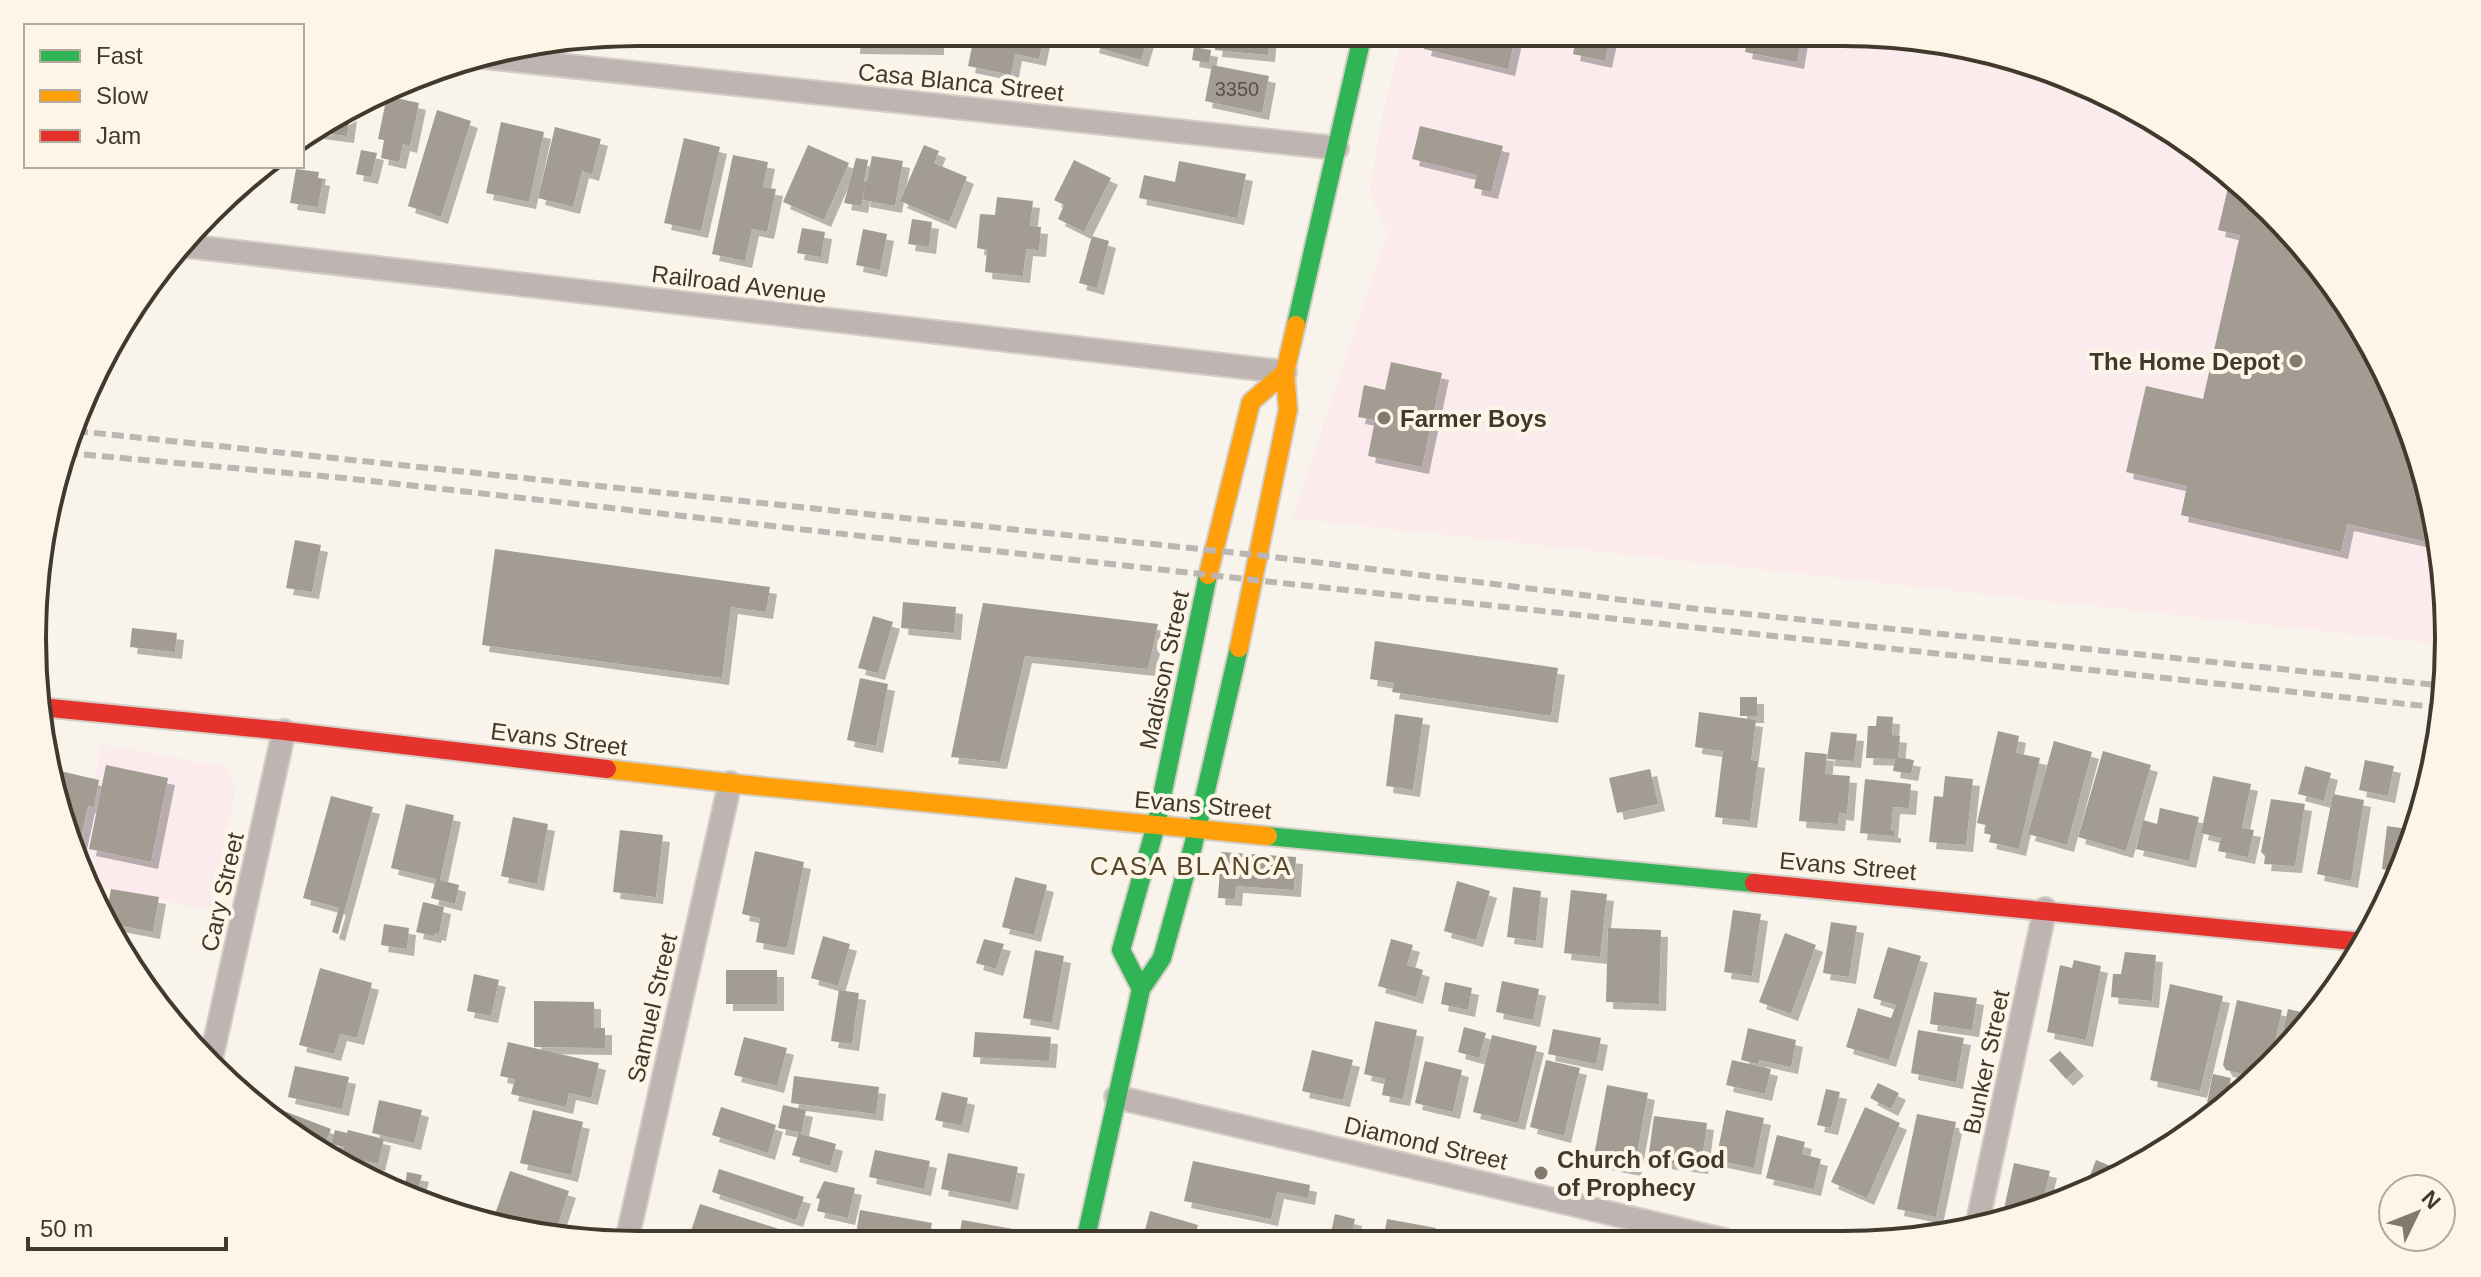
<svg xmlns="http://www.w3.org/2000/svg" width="2481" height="1277" viewBox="0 0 2481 1277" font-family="Arial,sans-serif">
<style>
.commercial{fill:#fbebed}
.building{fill:#a29c93;filter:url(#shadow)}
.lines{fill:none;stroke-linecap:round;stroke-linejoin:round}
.street-casing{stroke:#d3cec6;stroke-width:26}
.fast-casing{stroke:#d3cec6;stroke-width:22}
.slow-casing{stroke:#d3cec6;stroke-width:22}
.jam-casing{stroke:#d3cec6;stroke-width:22}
.street{stroke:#bfb4b2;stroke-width:22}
.fast{stroke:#30b455;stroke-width:18}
.slow{stroke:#ff9f0a;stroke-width:18}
.jam{stroke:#e5322d;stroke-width:18}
.rail{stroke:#bcb5b1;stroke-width:6;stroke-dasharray:12 6;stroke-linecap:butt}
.poi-dot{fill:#817a6f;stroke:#fdf5e7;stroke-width:3}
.labels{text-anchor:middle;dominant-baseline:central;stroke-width:8;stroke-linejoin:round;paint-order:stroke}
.number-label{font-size:20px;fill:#595246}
.street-label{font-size:24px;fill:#41392c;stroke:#fdf5e7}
.poi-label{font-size:24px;font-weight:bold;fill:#41392c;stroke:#fdf5e7;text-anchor:start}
.neighbourhood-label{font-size:26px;letter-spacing:2px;fill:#58472a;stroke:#fdf5e7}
.rim{fill:none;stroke:#41392c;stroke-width:4}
</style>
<defs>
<filter id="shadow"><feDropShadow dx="7" dy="7" stdDeviation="0" flood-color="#0004"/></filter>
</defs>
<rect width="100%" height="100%" fill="#f8f4ec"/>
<g class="commercial">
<path d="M1403 33H1882L2000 53 2111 95 2212 158 2299 239 2368 336 2417 444 2444 560 2447 645 1292 518 1387 232 1369 192 1383 113Z"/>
<path d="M101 744 226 767 236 789 210 911 86 884 78 871Z"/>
</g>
<g class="building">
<path d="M854 32H937V48L853 47Z"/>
<path d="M975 32H1030L1044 35 1039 59 1015 54 1011 75 968 66Z"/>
<path d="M1096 32 1126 33H1149L1141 60 1092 46Z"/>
<path d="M1197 33H1270L1268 55 1215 50 1216 42 1196 40Z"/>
<path d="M1428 33H1516L1508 69 1424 49Z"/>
<path d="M1577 33H1611L1605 61 1573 54Z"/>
<path d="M1749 33H1802L1797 62 1745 52Z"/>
<path d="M1194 47 1211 50 1209 63 1192 60Z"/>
<path d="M1212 65 1269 76 1262 113 1205 101Z"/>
<path d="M387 96 419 103 410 146 403 144 399 162 381 158 384 140 378 139Z"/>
<path d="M437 110 471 121 441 217 408 206Z"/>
<path d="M350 114 347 136 316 132Z"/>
<path d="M501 122 544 132 529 202 486 193Z"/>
<path d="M1420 126 1503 146 1491 192 1474 188 1477 175 1412 159Z"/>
<path d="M555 127 601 139 592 174 582 171 573 207 538 198Z"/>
<path d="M684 138 720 147 701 231 664 223Z"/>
<path d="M808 145 849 163 824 220 783 202Z"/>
<path d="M924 145 939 151 934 163 967 177 949 222 900 201Z"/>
<path d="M361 150 377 153 371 177 356 174Z"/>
<path d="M733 155 768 162 763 187 776 189 767 232 752 229 745 261 712 254Z"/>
<path d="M872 156 903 161 895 206 863 200 865 186 861 206 844 203 856 158 868 160 864 181 867 182Z"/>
<path d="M1074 160 1111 178 1084 232 1058 219 1064 205 1054 200Z"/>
<path d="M1179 161 1246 174 1237 218 1139 198 1144 175 1175 182Z"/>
<path d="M296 169 319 172 318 178 323 179 318 207 290 203Z"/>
<path d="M2231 175 2299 239 2368 336 2417 444 2441 545 2347 524 2341 552 2181 515 2187 486 2126 472 2146 386 2203 399 2240 235 2218 230Z"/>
<path d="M997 197 1033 201 1030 226 1041 227 1039 250 1026 249 1023 276 985 272 987 250 977 248 980 214 995 215Z"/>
<path d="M912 219 932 222 929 247 908 244Z"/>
<path d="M802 228 825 232 821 257 797 253Z"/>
<path d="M863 229 887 234 880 270 856 265Z"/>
<path d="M1092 236 1109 241 1097 288 1079 283Z"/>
<path d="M1391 362 1442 373 1422 467 1368 456 1375 420 1358 417 1364 385 1385 390Z"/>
<path d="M295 540 321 545 312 592 286 588Z"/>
<path d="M495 549 770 587 766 612 731 607 722 678 482 645Z"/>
<path d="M903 602 956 607 954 633 901 628Z"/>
<path d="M983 603 1158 624 1148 669 1025 656 1000 762 951 757Z"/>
<path d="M873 616 893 622 878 673 858 668Z"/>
<path d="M132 628 177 633 175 652 130 647Z"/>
<path d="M1375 641 1558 668 1551 716 1392 692 1394 683 1370 679Z"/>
<path d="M860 678 888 684 876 746 847 740Z"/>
<rect x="1740" y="697" width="17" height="19"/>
<path d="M1699 712 1756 720 1751 760 1758 761 1750 821 1715 817 1723 751 1695 747Z"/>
<path d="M1395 714 1423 718 1413 790 1386 786Z"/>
<path d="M1877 716 1893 717 1892 735 1900 736 1898 757 1914 760 1911 774 1893 771 1895 759 1866 758 1868 726H1876Z"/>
<path d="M1998 731 2019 736 2016 753 2040 758 2019 849 1989 842 1991 835 1984 833 1986 825 1977 823Z"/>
<path d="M1831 732 1857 734 1854 761 1827 759Z"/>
<path d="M2054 741 2092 752 2067 845 2028 834Z"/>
<path d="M2103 751 2151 765 2126 851 2078 837Z"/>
<path d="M1805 752 1827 754 1825 774 1850 776 1847 814 1839 813 1838 824 1799 821Z"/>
<path d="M2365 760 2394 766 2388 796 2359 790Z"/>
<path d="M106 765 168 778 151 862 89 849Z"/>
<path d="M2305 766 2331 773 2324 801 2298 794Z"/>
<path d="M1650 769 1658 804 1617 813 1609 778Z"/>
<path d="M60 771 99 780 94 807 88 806 79 847 72 846 58 782Z"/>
<path d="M1945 776 1973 779 1966 845 1929 842 1934 796 1943 797Z"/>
<path d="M2213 776 2251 784 2242 828 2254 830 2248 857 2218 851 2221 838 2201 833Z"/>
<path d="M1865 779 1911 784 1909 808 1893 807 1891 831H1894V836L1860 833Z"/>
<path d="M2333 794 2364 800 2351 881 2317 874Z"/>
<path d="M331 796 373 807 338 934 332 932 339 908 303 898Z"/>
<path d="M2271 799 2305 804 2295 866 2264 864 2265 856 2261 852Z"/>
<path d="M406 804 454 815 440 880 459 885 455 904 431 898 436 879 391 868Z"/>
<path d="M2160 808 2199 817 2189 861 2136 849 2143 820 2157 824Z"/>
<path d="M513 817 548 824 537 884 501 876Z"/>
<path d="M2387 826 2415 830 2400 872 2382 869Z"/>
<path d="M620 830 663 835 656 897 613 892Z"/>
<path d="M755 851 804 862 787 948 756 942 760 918 742 914Z"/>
<path d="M1221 852 1296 857 1294 890 1236 886 1235 899 1218 898Z"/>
<path d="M1015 877 1047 885 1034 935 1002 927Z"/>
<path d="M1457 881 1490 891 1476 940 1444 931Z"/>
<path d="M1513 887 1541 891 1536 941 1507 937Z"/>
<path d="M111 889 159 897 153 932 112 924 106 916Z"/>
<path d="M1571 890 1607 894 1600 957 1564 953Z"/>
<path d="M423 902 444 907 439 934 435 933 434 936 416 932Z"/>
<path d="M1733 910 1761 914 1752 976 1724 972Z"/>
<path d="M1831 922 1857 926 1849 977 1823 973Z"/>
<path d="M384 924 409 928 407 949 381 945Z"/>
<path d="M1608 928 1661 930 1659 1004 1606 1002Z"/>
<path d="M1785 933 1816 945 1791 1014 1759 1002Z"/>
<path d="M823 936 850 944 838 986 811 978Z"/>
<path d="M984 939 1004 944 996 969 976 963Z"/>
<path d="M1391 939 1413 945 1407 965 1423 970 1416 997 1378 986Z"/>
<path d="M1888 947 1921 956 1889 1060 1846 1047 1858 1008 1891 1018 1896 1005 1873 998Z"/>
<path d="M1035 950 1064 956 1052 1023 1023 1018Z"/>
<path d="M2125 952 2156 955 2152 1001 2111 997 2113 974H2121Z"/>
<path d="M2074 960 2101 966 2086 1040 2047 1032 2060 965 2072 968Z"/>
<path d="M320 968 372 983 357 1038 340 1034 334 1054 299 1045Z"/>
<rect x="726" y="970" width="51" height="34"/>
<path d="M474 974 499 980 491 1016 467 1011Z"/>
<path d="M1502 981 1539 989 1533 1020 1496 1012Z"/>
<path d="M1445 982 1472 988 1468 1010 1441 1004Z"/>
<path d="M2170 984 2223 996 2200 1091 2150 1080Z"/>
<path d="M839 990 859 993 852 1044 831 1041Z"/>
<path d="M1934 992 1977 998 1972 1030 1930 1024Z"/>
<path d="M2237 1000 2282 1010 2270 1065 2257 1077 2226 1070 2223 1065Z"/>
<path d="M534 1001 594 1002V1028H605V1048L534 1047Z"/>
<path d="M2288 1009 2314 1015 2299 1038 2277 1059Z"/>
<path d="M1375 1021 1417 1030 1403 1099 1382 1095 1385 1079 1364 1074Z"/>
<path d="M1464 1027 1486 1033 1479 1058 1458 1052Z"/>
<path d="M1748 1028 1796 1040 1791 1067 1759 1060 1758 1064 1741 1060Z"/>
<path d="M1553 1029 1601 1038 1596 1064 1548 1054Z"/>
<path d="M1918 1030 1964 1038 1956 1082 1911 1073Z"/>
<path d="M975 1032 1051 1037 1049 1061 973 1057Z"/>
<path d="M1492 1035 1537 1046 1518 1123 1473 1112Z"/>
<path d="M744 1037 787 1048 777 1086 734 1075Z"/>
<path d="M508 1042 599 1063 591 1098 569 1093 566 1107 511 1094 515 1079 500 1076Z"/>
<path d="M1312 1050 1353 1060 1343 1100 1302 1091Z"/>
<path d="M2060 1051 2077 1069 2066 1079 2049 1060Z"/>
<path d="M1546 1060 1580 1068 1564 1136 1530 1127Z"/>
<path d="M1732 1060 1771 1069 1765 1094 1726 1085Z"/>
<path d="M1425 1061 1462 1070 1453 1112 1415 1103Z"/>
<path d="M295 1066 349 1077 342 1109 288 1097Z"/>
<path d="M2213 1074 2231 1078 2225 1106 2207 1102Z"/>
<path d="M794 1076 879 1087 876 1114 791 1103Z"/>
<path d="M1878 1083 1899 1093 1891 1109 1870 1098Z"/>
<path d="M1607 1085 1648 1093 1634 1169 1593 1161Z"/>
<path d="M1826 1089 1840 1092 1831 1128 1817 1125Z"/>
<path d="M942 1092 968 1098 962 1126 935 1120Z"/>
<path d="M379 1100 422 1110 414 1143 372 1133Z"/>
<path d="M783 1105 806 1110 801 1134 836 1144 830 1166 792 1155 799 1132 778 1128Z"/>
<path d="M271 1106 331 1129 322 1152 269 1119 267 1117Z"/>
<path d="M721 1107 776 1125 768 1153 712 1135Z"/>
<path d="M1865 1107 1900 1123 1867 1198 1831 1182Z"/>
<path d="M533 1110 583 1122 571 1175 520 1163Z"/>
<path d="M1726 1110 1764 1118 1754 1168 1716 1160Z"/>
<path d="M1917 1114 1956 1122 1936 1217 1897 1209Z"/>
<path d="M1654 1116 1707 1123 1701 1167 1648 1160Z"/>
<path d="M335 1130 347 1133 348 1130 384 1139 378 1164 342 1156 344 1147 331 1144Z"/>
<path d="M1777 1135 1805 1142 1802 1154 1821 1159 1814 1189 1766 1178Z"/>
<path d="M875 1150 930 1161 924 1189 869 1177Z"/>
<path d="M948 1153 1018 1167 1011 1203 941 1189Z"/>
<path d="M2096 1160 2120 1170 2119 1173 2083 1194Z"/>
<path d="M1193 1161 1310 1185 1308 1198 1277 1192 1271 1219 1184 1201Z"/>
<path d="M355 1162 377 1167 374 1179 353 1172Z"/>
<path d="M2014 1163 2050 1171 2041 1208 2002 1218Z"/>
<path d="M719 1169 804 1197 796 1220 712 1192Z"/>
<path d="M510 1171 569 1191 554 1236 491 1226Z"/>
<path d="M407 1172 422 1175 415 1199 404 1195Z"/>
<path d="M824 1181 855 1188 848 1218 817 1211 820 1199 816 1198Z"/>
<path d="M700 1204 782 1230 778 1243H699L688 1240Z"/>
<path d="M860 1210 932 1223 928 1243H905L856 1234Z"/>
<path d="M1150 1211 1198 1225 1193 1242H1142Z"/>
<path d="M1335 1214 1355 1219 1352 1233 1373 1238 1372 1241 1329 1242Z"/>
<path d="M1387 1219 1436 1228 1433 1241H1383Z"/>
<path d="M962 1220 1013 1229 1011 1242 958 1243Z"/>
<path d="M1448 1232 1478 1240V1241H1445Z"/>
</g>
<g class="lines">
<g class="street-casing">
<g id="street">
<path d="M484 57 1337 148"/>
<path d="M186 246 1285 372"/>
<path d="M210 1064 284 731"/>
<path d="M1116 1097 1724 1240"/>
<path d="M1977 1225 2045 909"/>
<path d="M626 1244 730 783"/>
</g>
</g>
<g class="fast-casing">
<g id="fast">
<path d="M1296 325 1363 33"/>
<path d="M1268 836 1754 883"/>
<path d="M1141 989 1121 950 1156 825 1208 575"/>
<path d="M1085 1242 1141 989 1162 958 1193 846 1239 648"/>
</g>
</g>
<g class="slow-casing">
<g id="slow">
<path d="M1208 575 1251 402 1285 372"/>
<path d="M1239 648 1288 410 1285 372 1296 325"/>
<path d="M607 769 747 785 1268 836"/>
</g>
</g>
<g class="jam-casing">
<g id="jam">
<path d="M40 707 284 731 607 769"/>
<path d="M1754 883 2363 942"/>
</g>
</g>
<use href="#street" class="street"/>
<use href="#fast" class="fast"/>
<use href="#slow" class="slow"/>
<use href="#jam" class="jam"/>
<g class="rail">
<path d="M76 431 1257 555 1689 608 2446 686"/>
<path d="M66 453 344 478 1254 580 2443 708"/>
</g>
</g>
<g class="poi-dot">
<circle cx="2296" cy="361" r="8"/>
<circle cx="1384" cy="418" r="8"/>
<circle cx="1541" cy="1173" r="8"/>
</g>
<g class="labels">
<g class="number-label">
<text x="1237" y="89">3350</text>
</g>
<g class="street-label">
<text transform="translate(961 82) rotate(6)">Casa Blanca Street</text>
<text transform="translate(739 284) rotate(7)">Railroad Avenue</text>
<text transform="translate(1164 670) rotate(-78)">Madison Street</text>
<text transform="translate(559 739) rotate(7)">Evans Street</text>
<text transform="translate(1203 805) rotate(5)">Evans Street</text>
<text transform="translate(1848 866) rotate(5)">Evans Street</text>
<text transform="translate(222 892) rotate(-77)">Cary Street</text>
<text transform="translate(652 1008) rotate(-77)">Samuel Street</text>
<text transform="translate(1986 1062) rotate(-78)">Bunker Street</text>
<text transform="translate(1426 1143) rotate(13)">Diamond Street</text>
</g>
<g class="poi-label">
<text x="2280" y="361" text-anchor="end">The Home Depot</text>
<text x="1400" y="418">Farmer Boys</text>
<text x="1557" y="1159">Church of God<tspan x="1557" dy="28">of Prophecy</tspan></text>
</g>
<g class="neighbourhood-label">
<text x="1191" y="866">CASA BLANCA</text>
</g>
</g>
<path d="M0 0H2481V1277H0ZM638 46H1843A592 592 0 0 1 2435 638V639A592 592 0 0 1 1843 1231H638A592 592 0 0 1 46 639V638A592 592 0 0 1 638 46Z" fill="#fdf5e7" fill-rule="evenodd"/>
<path class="rim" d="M638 46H1843A592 592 0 0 1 2435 638V639A592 592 0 0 1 1843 1231H638A592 592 0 0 1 46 639V638A592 592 0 0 1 638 46Z"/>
<rect x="24" y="24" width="280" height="144" fill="#fdf5e7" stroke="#b2aa9c" stroke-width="2"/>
<rect x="40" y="50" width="40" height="12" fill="#30b455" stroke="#b2aa9c" stroke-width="2"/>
<text x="96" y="64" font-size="24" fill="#41392c">Fast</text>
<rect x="40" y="90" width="40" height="12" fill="#ff9f0a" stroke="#b2aa9c" stroke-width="2"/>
<text x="96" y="104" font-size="24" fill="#41392c">Slow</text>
<rect x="40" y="130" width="40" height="12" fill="#e5322d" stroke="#b2aa9c" stroke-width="2"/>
<text x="96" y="144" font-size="24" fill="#41392c">Jam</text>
<g transform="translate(2417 1213) rotate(47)"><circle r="38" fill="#fdf5e7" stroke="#b2aa9c" stroke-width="2"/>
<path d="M0-6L14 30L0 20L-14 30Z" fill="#817a6f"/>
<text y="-12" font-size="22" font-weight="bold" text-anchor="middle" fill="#41392c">N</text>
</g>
<path d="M28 1237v12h198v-12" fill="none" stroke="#41392c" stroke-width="4"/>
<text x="40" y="1237" font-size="24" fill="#41392c" stroke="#fdf5e7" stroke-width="6" paint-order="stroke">50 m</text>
</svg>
